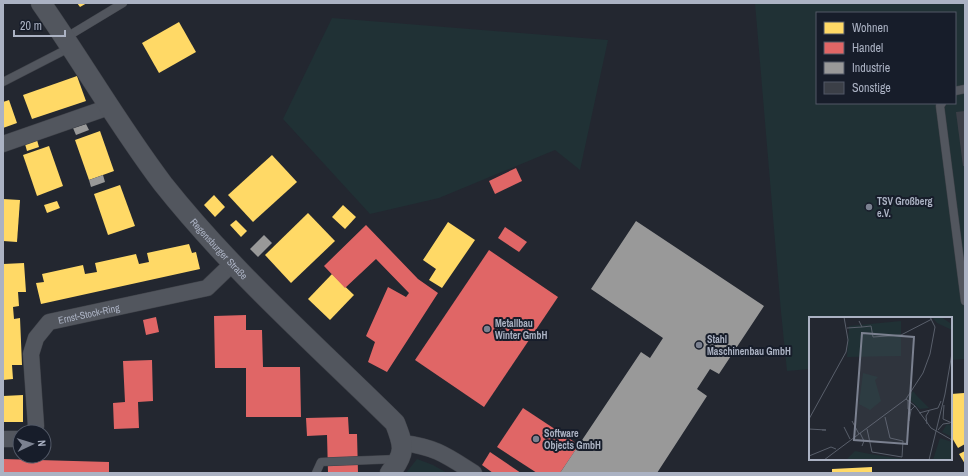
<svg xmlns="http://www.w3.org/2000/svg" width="968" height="476" viewBox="0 0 968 476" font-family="'Archivo Narrow',sans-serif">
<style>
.green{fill:#203135;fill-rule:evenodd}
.homes{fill:#ffd966}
.shops{fill:#e06666}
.industry{fill:#999}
.building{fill:#3b3f47}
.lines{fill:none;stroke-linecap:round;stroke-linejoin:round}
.service-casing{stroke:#3f4249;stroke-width:9}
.minor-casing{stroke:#3f4249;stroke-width:17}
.tertiary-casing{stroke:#3f4249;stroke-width:21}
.service{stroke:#52565e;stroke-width:8}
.minor{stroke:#52565e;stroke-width:16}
.tertiary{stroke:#52565e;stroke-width:20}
.poi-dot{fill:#7b8190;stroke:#171d2a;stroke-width:1.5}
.labels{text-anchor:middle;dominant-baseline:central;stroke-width:4;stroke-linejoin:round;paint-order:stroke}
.poi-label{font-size:10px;font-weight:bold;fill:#abb2c3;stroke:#171d2a;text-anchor:start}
.street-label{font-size:10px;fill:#abb2c3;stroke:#171d2a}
.inset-road{fill:none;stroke:#595f6b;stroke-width:1}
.view{fill:#7b8190;fill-opacity:0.15;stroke:#7b8190;stroke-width:2}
.inset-edge{fill:none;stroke:#abb2c3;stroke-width:2}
</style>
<rect width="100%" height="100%" fill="#232730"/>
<g class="green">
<path d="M755 3H965V359L951 360V318H810V369L787 371 781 312ZM817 13H955V103H817Z"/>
<path d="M332 18 608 40 580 170 555 150 439 198 370 214 283 119Z"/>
<path d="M417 459 433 465 447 473H406Z"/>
</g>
<g class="homes">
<path d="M77 3H87L80 7Z"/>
<path d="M179 22 196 52 159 73 142 43Z"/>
<path d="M77 76 86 101 32 119 23 95Z"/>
<path d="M9 100 17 123 3 128V102Z"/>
<path d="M100 131 114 171 89 180 75 140Z"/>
<path d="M37 140 39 147 27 151 25 144Z"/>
<path d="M49 146 63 186 37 196 23 155Z"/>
<path d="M272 155 297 182 253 222 228 195Z"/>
<path d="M120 185 135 226 108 235 94 194Z"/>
<path d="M214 195 225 207 215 217 204 205Z"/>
<path d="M3 199 20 200 17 242 3 241Z"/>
<path d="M57 201 60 208 47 213 44 205Z"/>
<path d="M343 205 356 217 345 229 332 217Z"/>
<path d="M308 213 335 241 291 283 265 255Z"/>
<path d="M236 220 247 231 241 237 230 225Z"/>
<path d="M448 222 475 240 442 288 429 280 436 269 423 260Z"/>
<path d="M189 244 192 253 196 252 200 269 41 304 36 283 44 282 42 274 83 265 85 274 97 272 95 263 136 254 139 264 149 262 147 253Z"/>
<path d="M24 263 26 292H18L19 306 13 307 14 319 20 318 22 365H12L13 379 3 380V264Z"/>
<path d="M332 274 354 295 330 320 308 299Z"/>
<path d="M964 393 965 444 958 448 951 436V394Z"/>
<path d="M23 395V422H3V396Z"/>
<path d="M965 451V464L959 454Z"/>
<path d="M872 467V473H832V469Z"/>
</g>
<g class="shops">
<path d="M516 168 522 181 495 194 489 181Z"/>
<path d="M366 225 418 279 438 293 387 372 368 362 375 342 366 336 388 287 406 297 409 293 376 259 345 288 324 266Z"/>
<path d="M505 227 527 242 519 252 498 238Z"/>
<path d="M489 250 558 297 484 407 415 360Z"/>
<path d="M246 315V330H262L263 367H300L301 417H246V368H215L214 316Z"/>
<path d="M156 317 159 332 146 335 143 320Z"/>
<path d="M152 360 153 401 138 402 139 428 114 429 113 403 125 402 123 361Z"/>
<path d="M523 408 579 445 560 473H537L497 447Z"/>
<path d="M348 417 349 434H357L358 473H328L327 435 307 436 306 418Z"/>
<path d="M490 452 521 473H493L482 465Z"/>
<path d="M3 459 109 462V473H3Z"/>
</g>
<g class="industry">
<path d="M86 124 89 130 76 135 73 128Z"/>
<path d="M103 175 105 182 91 187 89 180Z"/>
<path d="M636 221 764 306 719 374 710 369 697 389 707 396 657 473H560L641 352 650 358 663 338 591 289Z"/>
<path d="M264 235 272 243 258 257 250 249Z"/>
</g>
<path class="building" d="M965 111V166H963L956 112Z"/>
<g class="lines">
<g class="service-casing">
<g id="service">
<path d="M65 38 123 3"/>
<path d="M3 82 71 47"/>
<path d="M955 91 965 89"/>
<path d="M942 103 940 106 965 301"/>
<path d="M316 473 321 462 398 459"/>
</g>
</g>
<g class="minor-casing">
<g id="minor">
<path d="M3 144 109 107"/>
<path id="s1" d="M33 432 36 426 31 354 36 338 49 322 207 288 232 264"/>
<path d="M3 439H20"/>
<path d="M403 443C436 447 447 456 474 473"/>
</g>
</g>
<g class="tertiary-casing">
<g id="tertiary">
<path id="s2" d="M41 3C83 63 119 126 163 184 232 271 316 345 395 423 404 446 406 453 390 473"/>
</g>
</g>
<use href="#service" class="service"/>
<use href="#minor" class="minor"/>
<use href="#tertiary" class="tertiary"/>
</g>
<g class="poi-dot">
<circle cx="869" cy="207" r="4"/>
<circle cx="487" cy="329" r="4"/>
<circle cx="699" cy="345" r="4"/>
<circle cx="536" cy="439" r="4"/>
</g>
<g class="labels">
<g class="poi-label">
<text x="877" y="201">TSV Großberg<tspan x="877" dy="12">e.V.</tspan></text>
<text x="495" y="323">Metallbau<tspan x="495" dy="12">Winter GmbH</tspan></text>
<text x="707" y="339">Stahl<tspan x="707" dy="12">Maschinenbau GmbH</tspan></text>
<text x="544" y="433">Software<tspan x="544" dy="12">Objects GmbH</tspan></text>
</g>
<g class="street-label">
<text stroke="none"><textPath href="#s2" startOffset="304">Regensburger Straße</textPath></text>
<text stroke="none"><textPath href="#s1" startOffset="157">Ernst-Stock-Ring</textPath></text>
</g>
</g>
<g transform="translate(809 317)">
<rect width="143" height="143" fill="#232730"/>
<path d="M123 0H132L141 6 143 13 128 6ZM92 4V39L38 40 40 9ZM54 56 69 60 66 63 72 84 61 93 50 87ZM104 74 108 79 120 91 111 92 99 81ZM138 107 143 109V120L133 115ZM131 121 143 125V143H124ZM46 134 61 137 100 143H37Z" fill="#203135"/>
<path class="inset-road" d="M50 4 53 10 62 9 64 20 92 18 123 2M38 11 53 10M136 77 143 36M97 82 114 56 121 37 126 10 121 0M97 82 106 89 122 111 143 123M99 83V92L102 93M135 88 134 102 143 106M110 96 129 91 132 84M0 102 37 35 39 23 35 0M43 104 50 117M100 104 102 93 106 89M118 107 117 99 120 94M35 110 41 122M0 112 17 113H13M58 112 63 135 93 140 94 124 81 121 76 100M129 113 134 107 141 106M51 116 55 124 53 129M0 139 22 130 27 132M15 143 97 82M120 143 136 77"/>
<path class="view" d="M53 16 105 20 98 127 45 123Z"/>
<rect width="143" height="143" class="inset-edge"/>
</g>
<rect width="968" height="476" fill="none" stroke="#abb2c3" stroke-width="8"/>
<rect x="816" y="12" width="140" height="92" fill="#171d2a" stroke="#525967"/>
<rect x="824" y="22" width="20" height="12" fill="#ffd966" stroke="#525967"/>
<text x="852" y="32" font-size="12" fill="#abb2c3">Wohnen</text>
<rect x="824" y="42" width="20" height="12" fill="#e06666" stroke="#525967"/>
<text x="852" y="52" font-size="12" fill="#abb2c3">Handel</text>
<rect x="824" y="62" width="20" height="12" fill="#999999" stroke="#525967"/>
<text x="852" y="72" font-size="12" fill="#abb2c3">Industrie</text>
<rect x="824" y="82" width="20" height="12" fill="#3b3f47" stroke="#525967"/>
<text x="852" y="92" font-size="12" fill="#abb2c3">Sonstige</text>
<g transform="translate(32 444) rotate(86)"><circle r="19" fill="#171d2a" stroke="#525967"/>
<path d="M0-3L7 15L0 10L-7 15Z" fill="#7b8190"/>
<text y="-6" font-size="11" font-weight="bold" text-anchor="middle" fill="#abb2c3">N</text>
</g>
<path d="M14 30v6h51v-6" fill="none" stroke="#abb2c3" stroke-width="2"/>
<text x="20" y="30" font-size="12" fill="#abb2c3" stroke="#171d2a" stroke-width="3" paint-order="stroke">20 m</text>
</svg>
